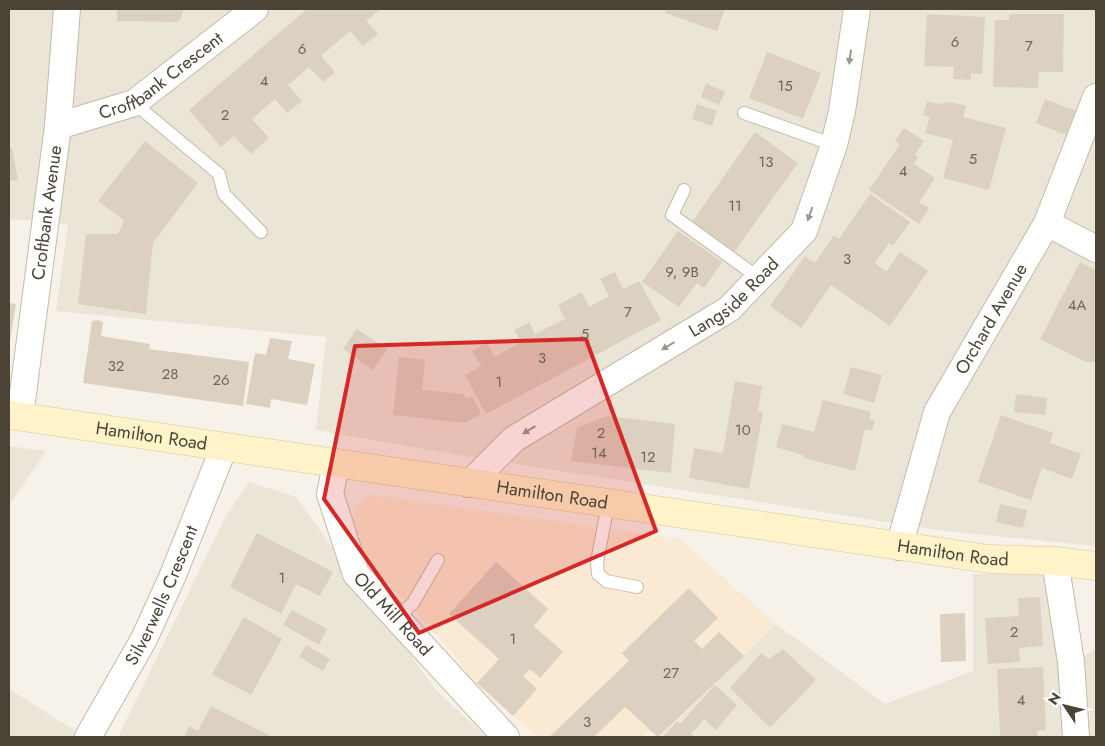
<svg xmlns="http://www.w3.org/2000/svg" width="1105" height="746" viewBox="0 0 1105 746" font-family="Jost,sans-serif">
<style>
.residential{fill:#ebe5d7}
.commercial{fill:#faead3}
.building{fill:#dcd1c0}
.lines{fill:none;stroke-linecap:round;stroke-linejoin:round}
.service-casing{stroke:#c3bbaa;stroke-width:14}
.minor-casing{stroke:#c3bbaa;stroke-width:28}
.secondary-casing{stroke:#dbc994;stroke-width:29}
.service{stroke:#fff;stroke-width:12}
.minor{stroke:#fff;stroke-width:26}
.secondary{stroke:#fff3ca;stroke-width:28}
.oneway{fill:#9c9890}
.marked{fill:#d62828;fill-opacity:0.2;stroke:#d62828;stroke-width:4;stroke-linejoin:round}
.labels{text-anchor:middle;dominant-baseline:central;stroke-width:4;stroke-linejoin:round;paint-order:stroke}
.number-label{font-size:15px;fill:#6f6658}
.street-label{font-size:18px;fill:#4b4336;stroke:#fff}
</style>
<rect width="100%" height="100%" fill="#f6f2e9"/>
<g class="residential">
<path d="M9 9H1096V546L944 531 446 453 316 430 326 337 56 311 68 224 9 219Z"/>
<path d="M9 446 46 451 9 506Z"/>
<path d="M249 482 296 497 436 690 486 737H118L226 516Z"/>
<path d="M1057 573 1069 666 1096 648V737H660L776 624 885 704 973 671V574Z"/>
<path d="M9 689 57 719 86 737H9Z"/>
</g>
<path class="commercial" d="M369 495 680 539 776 624 660 737 648 732 642 737H538L471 680 458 659 356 547 347 524 357 504Z"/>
<g class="building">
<path d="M117 9H183L181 19 177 22 117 21Z"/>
<path d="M307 9H380L366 21 378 34 363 46 350 31 321 56 335 72 323 82 309 67 288 85 302 101 287 113 275 99 252 119 269 138 251 154 234 136 221 147 189 110Z"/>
<path d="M666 9H725L717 31 665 13Z"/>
<path d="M927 14 985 17 982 74 971 73V80L953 79 954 67 924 66Z"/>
<path d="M1009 14H1064L1063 72H1039L1038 88 993 87 995 20H1009Z"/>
<path d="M767 52 821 73 803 119 749 98Z"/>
<path d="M706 83 725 92 719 105 701 97Z"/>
<path d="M1045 99 1076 111 1066 135 1036 123Z"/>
<path d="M927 101 939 104 950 102 966 106 963 117 1006 128 989 190 943 178 953 140 925 133 930 117 923 115Z"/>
<path d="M697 104 717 111 712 126 692 119Z"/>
<path d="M904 128 924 141 915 155 918 157 914 164 935 178 919 202 929 208 919 224 869 190 900 144 895 141Z"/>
<path d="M755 132 798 163 734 252 692 222Z"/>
<path d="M145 141 198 183 153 243 146 314 78 304 86 234H118L124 220 98 201Z"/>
<path d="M9 148H12L18 180 9 181Z"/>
<path d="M870 194 910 222 893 246 889 243 875 263 886 272 900 252 928 271 890 326 831 285 801 328 770 306 805 256 815 263 834 235 839 239Z"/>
<path d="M678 231 722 262 704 288 697 283 679 307 642 282Z"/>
<path d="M1080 262 1096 270V362H1086L1040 339Z"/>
<path d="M615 272 623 289 639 281 661 320 486 414 465 375 481 366 472 351 487 343 495 357 521 342 514 330 529 322 535 334 565 319 558 305 582 292 589 307 609 296 600 279Z"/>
<path d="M9 303 16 304 10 341H9Z"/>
<path d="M98 320 103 322 101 336 150 344 149 349 249 362 243 406 83 383 92 321Z"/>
<path d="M357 329 387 349 373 370 343 349Z"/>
<path d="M270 338 292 341 288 359 315 364 307 405 271 399 270 408 246 404 255 353 266 355Z"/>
<path d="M399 357 425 360 422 390 463 394 466 399 472 396 481 414 464 423 393 415Z"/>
<path d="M851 367 882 375 874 403 843 394Z"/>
<path d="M735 381 762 386 758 411 763 412 749 489 689 478 694 448 723 453Z"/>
<path d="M1016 394 1047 398 1045 415 1014 412Z"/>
<path d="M823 400 871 412 869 419 875 421 872 431 865 429 855 471 804 458 803 455 776 447 782 424 814 432Z"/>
<path d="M1001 415 1053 433 1050 443 1081 454 1072 479 1042 468 1031 500 978 482Z"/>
<path d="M607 416 675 424 671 473 571 461 577 428Z"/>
<path d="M1000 504 1027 510 1023 528 996 522Z"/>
<path d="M257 533 333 572 320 596 296 584 281 614 230 587Z"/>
<path d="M496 562 548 609 534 626 563 652 540 678 530 669 523 676 537 689 513 716 477 683 499 659 449 614Z"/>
<path d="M689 588 718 618 694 641 702 649 719 632 744 656 658 737 625 707 594 737H549L629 661 622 653Z"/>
<path d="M1040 597 1043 646 1019 648 1020 662 988 664 985 618 1019 616 1018 598Z"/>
<path d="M292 610 327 629 319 645 283 625Z"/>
<path d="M965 613 966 661 941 662 940 614Z"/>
<path d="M244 617 282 639 251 695 212 674Z"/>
<path d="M306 645 330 659 323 671 299 657Z"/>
<path d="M783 649 816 680 770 728 730 688 761 653 769 659Z"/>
<path d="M1043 667 1046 730 1037 731 1038 737 1000 736 997 669Z"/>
<path d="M715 685 737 705 716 730 704 719 691 734 695 737H663L677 721 680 724Z"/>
<path d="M211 706 273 737H184L189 726 198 731Z"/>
</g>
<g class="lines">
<g class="service-casing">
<g id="service">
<path d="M134 103 219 174 224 194 261 232"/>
<path d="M744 113 834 145"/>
<path d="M684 190 672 215 759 278"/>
<path d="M608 504 597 562 598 574 606 581 637 587"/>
<path d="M397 618 413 603 438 560"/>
</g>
</g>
<g class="minor-casing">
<g id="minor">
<path id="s1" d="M58 126 134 103 255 9"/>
<path d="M1047 223 1096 249"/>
<path id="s2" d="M20 416 58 126 67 9"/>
<path id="s3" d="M336 464 330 494 356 574 506 737"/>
<path id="s4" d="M469 484 514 439 729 309 804 231 834 145 842 111 857 9"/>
<path id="s5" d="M899 547 937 412 1047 223 1096 97"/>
<path d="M1055 561 1071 662 1076 737"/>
<path id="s6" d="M88 737 144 639 173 575 224 447"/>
</g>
</g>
<g class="secondary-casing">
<g id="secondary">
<path id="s7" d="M9 415 989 559 1055 561 1096 566"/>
</g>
</g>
<use href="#service" class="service"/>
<use href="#minor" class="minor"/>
<use href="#secondary" class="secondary"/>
</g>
<defs><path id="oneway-solid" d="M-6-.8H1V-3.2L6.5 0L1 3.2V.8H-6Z" transform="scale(1.25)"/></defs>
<g class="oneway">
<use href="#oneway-solid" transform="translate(850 57) rotate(98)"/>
<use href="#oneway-solid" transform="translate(810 214) rotate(110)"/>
<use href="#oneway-solid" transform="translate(668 346) rotate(149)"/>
<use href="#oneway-solid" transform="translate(529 430) rotate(149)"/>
</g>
<path class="marked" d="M586 339 656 531 419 633 324 499 355 346Z"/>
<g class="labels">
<g class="number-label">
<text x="955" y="42">6</text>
<text x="1029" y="46">7</text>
<text x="302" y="49">6</text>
<text x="264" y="81">4</text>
<text x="785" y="86">15</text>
<text x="225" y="115">2</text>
<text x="973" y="159">5</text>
<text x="766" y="162">13</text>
<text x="903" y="171">4</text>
<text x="735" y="206">11</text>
<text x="847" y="259">3</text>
<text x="682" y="272">9, 9B</text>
<text x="1077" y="305">4A</text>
<text x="628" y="312">7</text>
<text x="585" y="334">5</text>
<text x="542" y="358">3</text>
<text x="116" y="366">32</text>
<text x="170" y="374">28</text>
<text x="221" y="380">26</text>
<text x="499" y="382">1</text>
<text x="743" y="430">10</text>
<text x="601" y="433">2</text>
<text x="599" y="453">14</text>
<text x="648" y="457">12</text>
<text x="282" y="578">1</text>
<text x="1014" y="632">2</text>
<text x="513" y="639">1</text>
<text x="671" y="673">27</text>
<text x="1021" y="700">4</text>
<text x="587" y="722">3</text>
</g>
<g class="street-label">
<text stroke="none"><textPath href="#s1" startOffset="116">Croftbank Crescent</textPath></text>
<text stroke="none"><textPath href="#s2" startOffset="205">Croftbank Avenue</textPath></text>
<text stroke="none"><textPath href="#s4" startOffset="326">Langside Road</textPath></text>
<text stroke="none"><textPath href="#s5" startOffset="248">Orchard Avenue</textPath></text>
<text stroke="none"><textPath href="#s7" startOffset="144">Hamilton Road</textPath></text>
<text stroke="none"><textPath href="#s7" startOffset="549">Hamilton Road</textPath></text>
<text stroke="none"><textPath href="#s7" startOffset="954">Hamilton Road</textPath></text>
<text stroke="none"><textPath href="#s6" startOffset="160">Silverwells Crescent</textPath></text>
<text stroke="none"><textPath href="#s3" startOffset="169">Old Mill Road</textPath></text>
</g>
</g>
<rect width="1105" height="746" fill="none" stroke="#4b4336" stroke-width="20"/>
<g transform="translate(1065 706) rotate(305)" stroke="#ffffff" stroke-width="4" paint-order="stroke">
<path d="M0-4L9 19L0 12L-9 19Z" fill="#4b4336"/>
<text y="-8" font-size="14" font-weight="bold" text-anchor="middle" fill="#4b4336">N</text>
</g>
</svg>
